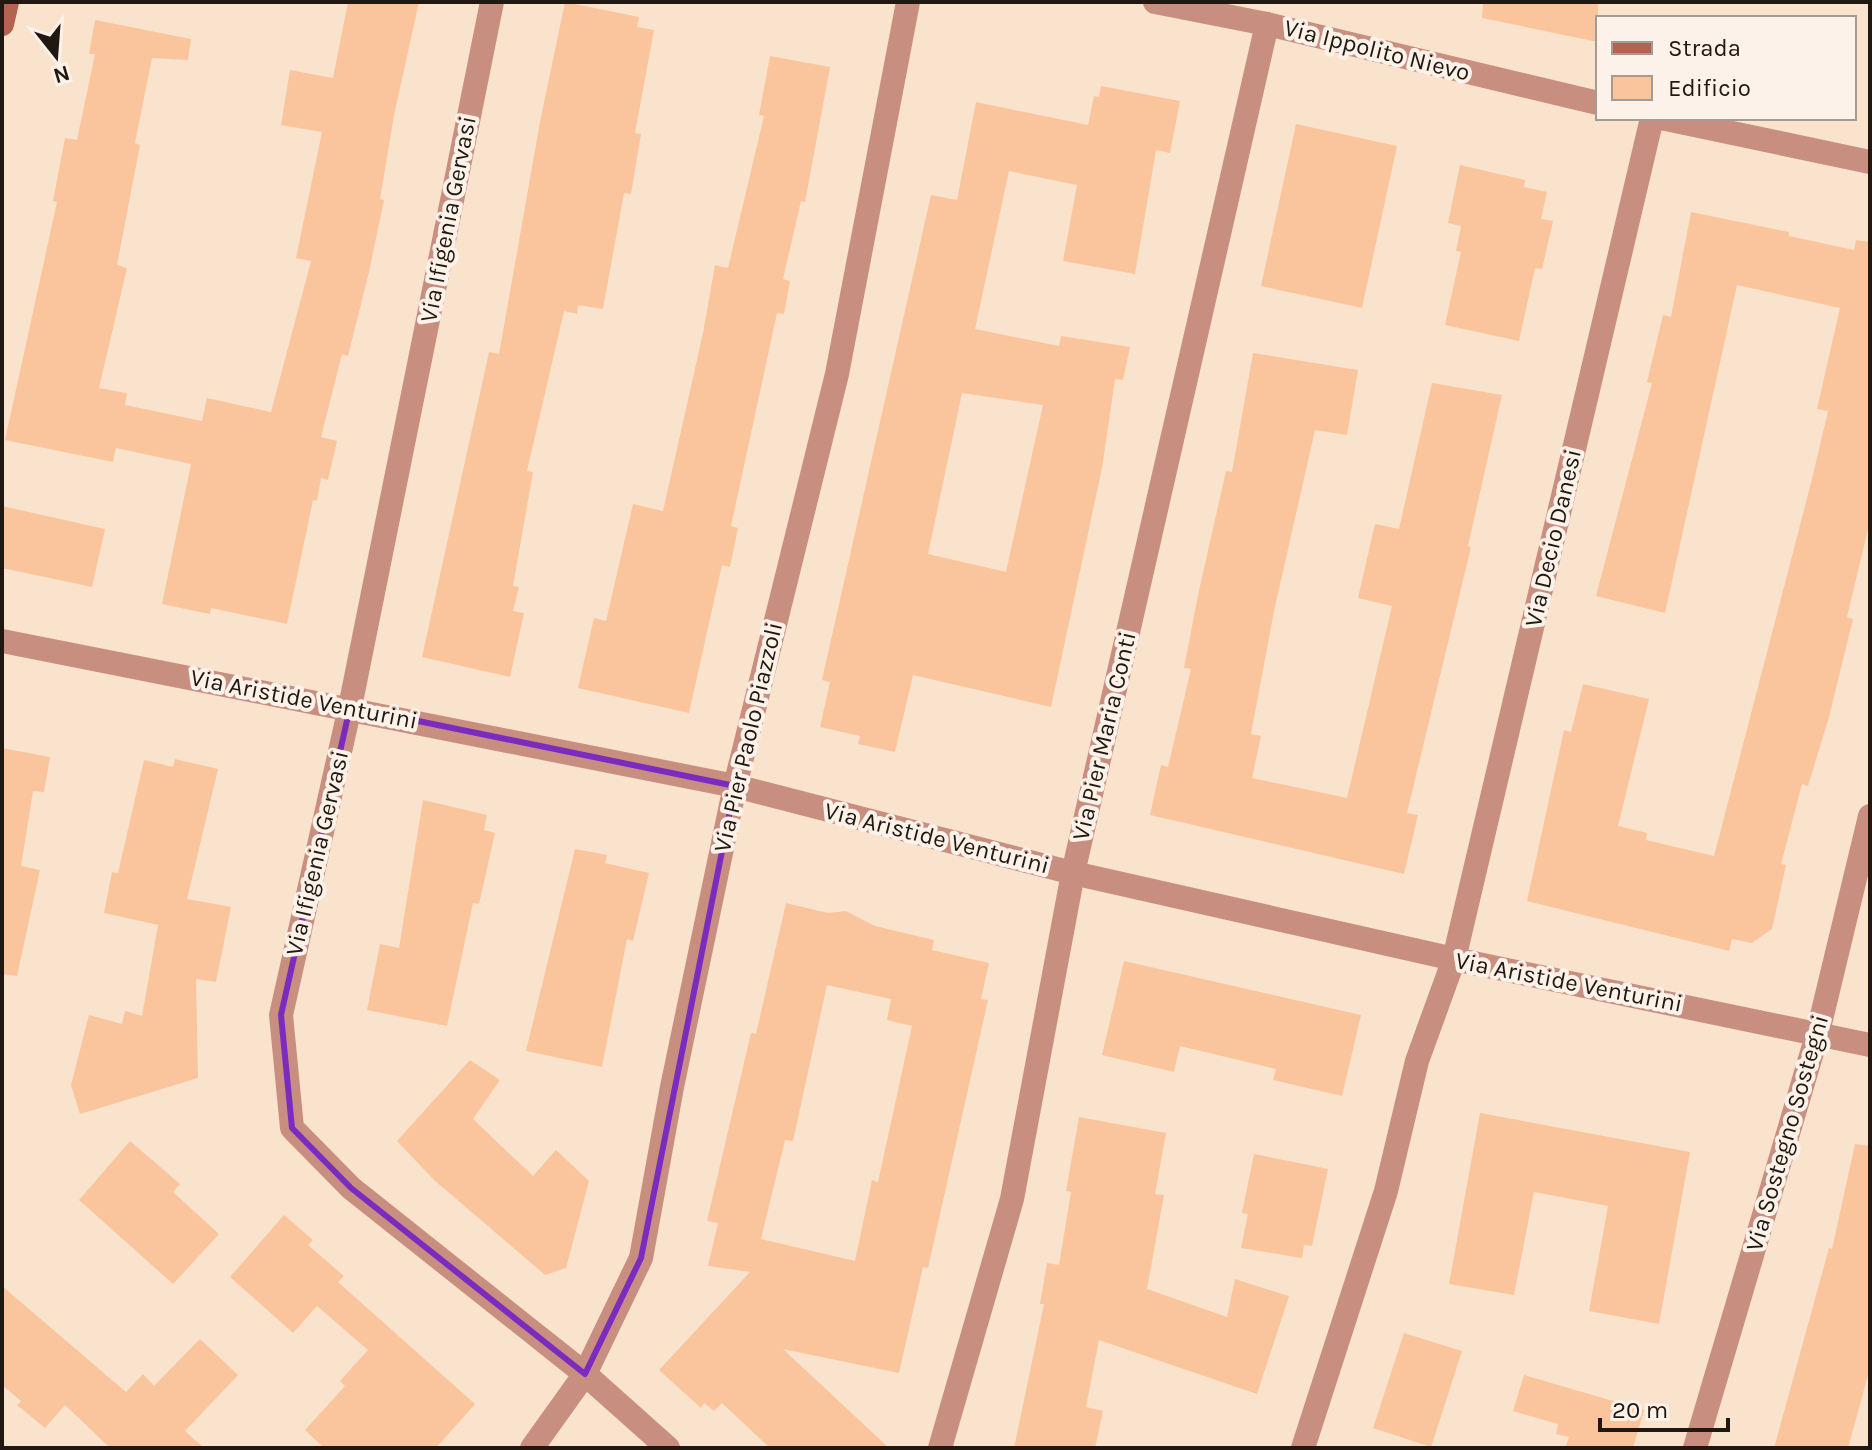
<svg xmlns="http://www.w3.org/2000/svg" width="1872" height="1450" viewBox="0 0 1872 1450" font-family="Karla,sans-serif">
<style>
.building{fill:#fac59d;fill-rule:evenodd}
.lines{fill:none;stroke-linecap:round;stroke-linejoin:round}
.street{stroke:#c88f81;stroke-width:24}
.secondary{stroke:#b36350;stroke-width:24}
.marked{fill:none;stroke:#7b2cbf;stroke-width:6;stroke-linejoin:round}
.labels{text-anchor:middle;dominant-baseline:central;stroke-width:8;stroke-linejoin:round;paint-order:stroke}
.street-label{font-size:24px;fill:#211911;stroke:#fcf2ea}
</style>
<rect width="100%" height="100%" fill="#f9e3cc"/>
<g class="building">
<path d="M348 2H419L394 115 380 199 384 200 369 272 348 356 342 354 321 437 337 441 328 480 321 478 317 501 313 500 287 624 211 608 210 614 162 604 191 464 116 448 113 462 5 440 57 202 53 201 65 138 77 140 95 54H89L95 20 191 39 188 60 152 58 135 143 140 145 117 265 127 268 99 388 127 393 125 405 202 421 207 398 271 412 311 261 296 258 322 132 281 125 290 70 333 78Z"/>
<path d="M565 2 639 17 637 27 654 30 635 133 641 134 631 194 624 193 603 309 578 305 577 314 564 311 527 471 533 472 513 586 519 587 513 611 524 613 510 677 422 657 489 352 499 354 540 122Z"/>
<path d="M1483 2H1598V42L1482 18Z"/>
<path d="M770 56 830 67 805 202 801 201 783 279 790 281 784 314 777 313 731 526 738 528 730 567 722 565 689 713 578 688 594 618 606 621 633 504 663 511 703 333 715 265 728 268 764 116 759 115Z"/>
<path d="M1101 86 1180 101 1170 153 1156 150 1135 274 1063 261 1077 185 1009 171 975 329 1059 346 1061 336 1130 347 1123 380 1115 379 1102 468 1051 707 913 675 895 752 858 744 860 736 820 727 830 682 822 680 931 195 957 200 976 102 1088 125 1094 96 1099 97ZM962 393 1043 405 1006 572 928 554Z"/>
<path d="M1296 124 1397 146 1362 308 1261 286Z"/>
<path d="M1460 165 1525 180 1524 187 1547 192 1541 219 1553 221 1542 269 1535 268 1519 341 1445 325 1461 252 1456 251 1461 226 1448 223Z"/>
<path d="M1691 212 1789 232V236L1854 250 1856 240 1870 242V521L1847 617 1853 619 1829 717 1808 786 1802 784 1781 864 1786 865 1772 929 1752 943 1732 939 1729 951 1527 901 1564 730 1571 732 1583 684 1649 699 1618 826 1647 833 1646 840 1714 856 1811 483 1828 411 1817 409 1840 308 1737 285 1665 613 1596 596 1652 383 1647 382 1663 315 1671 317Z"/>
<path d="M1253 353 1358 370 1347 435 1315 430 1274 611 1251 734 1261 736 1252 778 1347 798 1392 606 1358 598 1375 524 1399 529 1432 383 1502 395 1468 546 1471 547 1407 813 1418 815 1404 874 1150 815 1161 765 1168 767 1191 669 1184 668 1198 595 1226 471 1232 472Z"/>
<path d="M2 506 105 529 92 587 2 568Z"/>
<path d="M2 748 50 757 44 792 33 791 21 866 40 870 17 976 2 974Z"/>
<path d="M175 759 218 769 187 899 231 907 216 982 196 979 198 1078 80 1114 71 1085 89 1015 122 1024 125 1011 142 1016 158 925 104 913 112 872 118 873 144 760 173 767Z"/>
<path d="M423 800 487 815 484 830 495 833 479 904 473 903 447 1026 367 1010 380 944 399 948Z"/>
<path d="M575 849 607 855 605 863 649 873 633 941 627 939 602 1067 526 1051Z"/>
<path d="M786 903 828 913 846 911 875 926 934 940 932 950 989 963 981 999 988 1000 928 1268 923 1267 899 1373 783 1349 889 1448H770L722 1403 714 1411 704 1403 701 1408 659 1370 750 1272 708 1266 718 1223 707 1221 751 1033 756 1034ZM827 985 891 999 887 1020 912 1026 878 1182 872 1180 855 1261 761 1239 785 1140 793 1141Z"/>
<path d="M1124 961 1361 1015 1342 1096 1273 1080 1276 1069 1180 1046 1174 1072 1102 1055Z"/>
<path d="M470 1060 500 1080 473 1119 533 1176 556 1150 589 1181 566 1268 545 1275 434 1180 397 1141Z"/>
<path d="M1480 1113 1690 1152 1659 1324 1589 1311 1608 1206 1534 1192 1514 1295 1449 1284Z"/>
<path d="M1079 1117 1166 1133 1155 1194 1164 1195 1147 1289 1227 1317 1235 1279 1289 1296 1257 1394 1099 1340 1086 1407 1103 1411 1095 1448H1014L1044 1304H1040L1047 1263 1059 1265 1071 1192 1066 1191Z"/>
<path d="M130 1141 180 1184 173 1192 219 1234 173 1284 79 1200Z"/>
<path d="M1855 1144 1870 1146V1368L1848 1448H1774L1829 1248 1832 1249Z"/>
<path d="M1254 1154 1328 1169 1312 1246 1304 1245 1302 1258 1241 1248 1248 1214 1242 1213Z"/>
<path d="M284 1215 313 1240 308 1245 344 1276 338 1282 475 1404 436 1448H324L305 1430 345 1386 340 1381 368 1350 317 1306 293 1333 230 1277Z"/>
<path d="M2 1286 126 1392 143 1374 154 1386 200 1339 238 1375 185 1431 204 1448H110L65 1405 45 1428 17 1405 21 1401 2 1385Z"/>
<path d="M1404 1333 1462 1351 1431 1447 1373 1428Z"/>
<path d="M1524 1375 1644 1410 1633 1448H1565L1569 1437 1556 1434 1558 1424 1513 1411Z"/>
</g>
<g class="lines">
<g class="street">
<path d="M492 2 350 707 281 1015 292 1128 351 1188 585 1374 668 1448"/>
<path d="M1155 2 1267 24 1598 103"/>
<path d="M1661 118 1870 162"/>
<path d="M2 641 735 786 1073 873 1454 959 1870 1045"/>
<path d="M532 1448 585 1374 641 1258 672 1087 735 786 837 374 908 2"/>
<path d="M940 1448 1012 1199 1073 873 1267 24"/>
<path d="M1303 1448 1386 1191 1417 1061 1454 959 1652 118"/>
<path d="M1695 1448 1818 1032 1870 816"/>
</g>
<path class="secondary" d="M2 24 7 2"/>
</g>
<path class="marked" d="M350 707 735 786 641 1258 585 1374 351 1188 292 1128 281 1015Z"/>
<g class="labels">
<g class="street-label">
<text transform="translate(1377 50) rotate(14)">Via Ippolito Nievo</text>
<text transform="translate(448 219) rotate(-79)">Via Ifigenia Gervasi</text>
<text transform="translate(1553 538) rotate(-77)">Via Decio Danesi</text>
<text transform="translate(304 699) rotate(11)">Via Aristide Venturini</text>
<text transform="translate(1104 736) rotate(-77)">Via Pier Maria Conti</text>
<text transform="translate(748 737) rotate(-77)">Via Pier Paolo Piazzoli</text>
<text transform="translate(937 838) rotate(14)">Via Aristide Venturini</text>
<text transform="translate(317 853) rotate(-77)">Via Ifigenia Gervasi</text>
<text transform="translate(1569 982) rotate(11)">Via Aristide Venturini</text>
<text transform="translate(1787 1133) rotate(-74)">Via Sostegno Sostegni</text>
</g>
</g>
<rect width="1872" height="1450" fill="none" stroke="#211911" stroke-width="8"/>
<rect x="1596" y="16" width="260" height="104" fill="#fcf2ea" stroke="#a49b93" stroke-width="2"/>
<rect x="1612" y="42" width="40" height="12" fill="#b36350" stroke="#a49b93" stroke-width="2"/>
<text x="1668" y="56" font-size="24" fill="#211911">Strada</text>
<rect x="1612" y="76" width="40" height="24" fill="#fac59d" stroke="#a49b93" stroke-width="2"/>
<text x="1668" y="96" font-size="24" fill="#211911">Edificio</text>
<g transform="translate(56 56) rotate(163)" stroke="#fcf2ea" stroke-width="6" paint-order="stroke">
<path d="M0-6L14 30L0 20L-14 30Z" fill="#211911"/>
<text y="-12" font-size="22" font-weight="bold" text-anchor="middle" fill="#211911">N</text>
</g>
<path d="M1600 1418v12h128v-12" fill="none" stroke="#211911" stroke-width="4"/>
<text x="1612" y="1418" font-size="24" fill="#211911" stroke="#fcf2ea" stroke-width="6" paint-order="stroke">20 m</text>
</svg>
